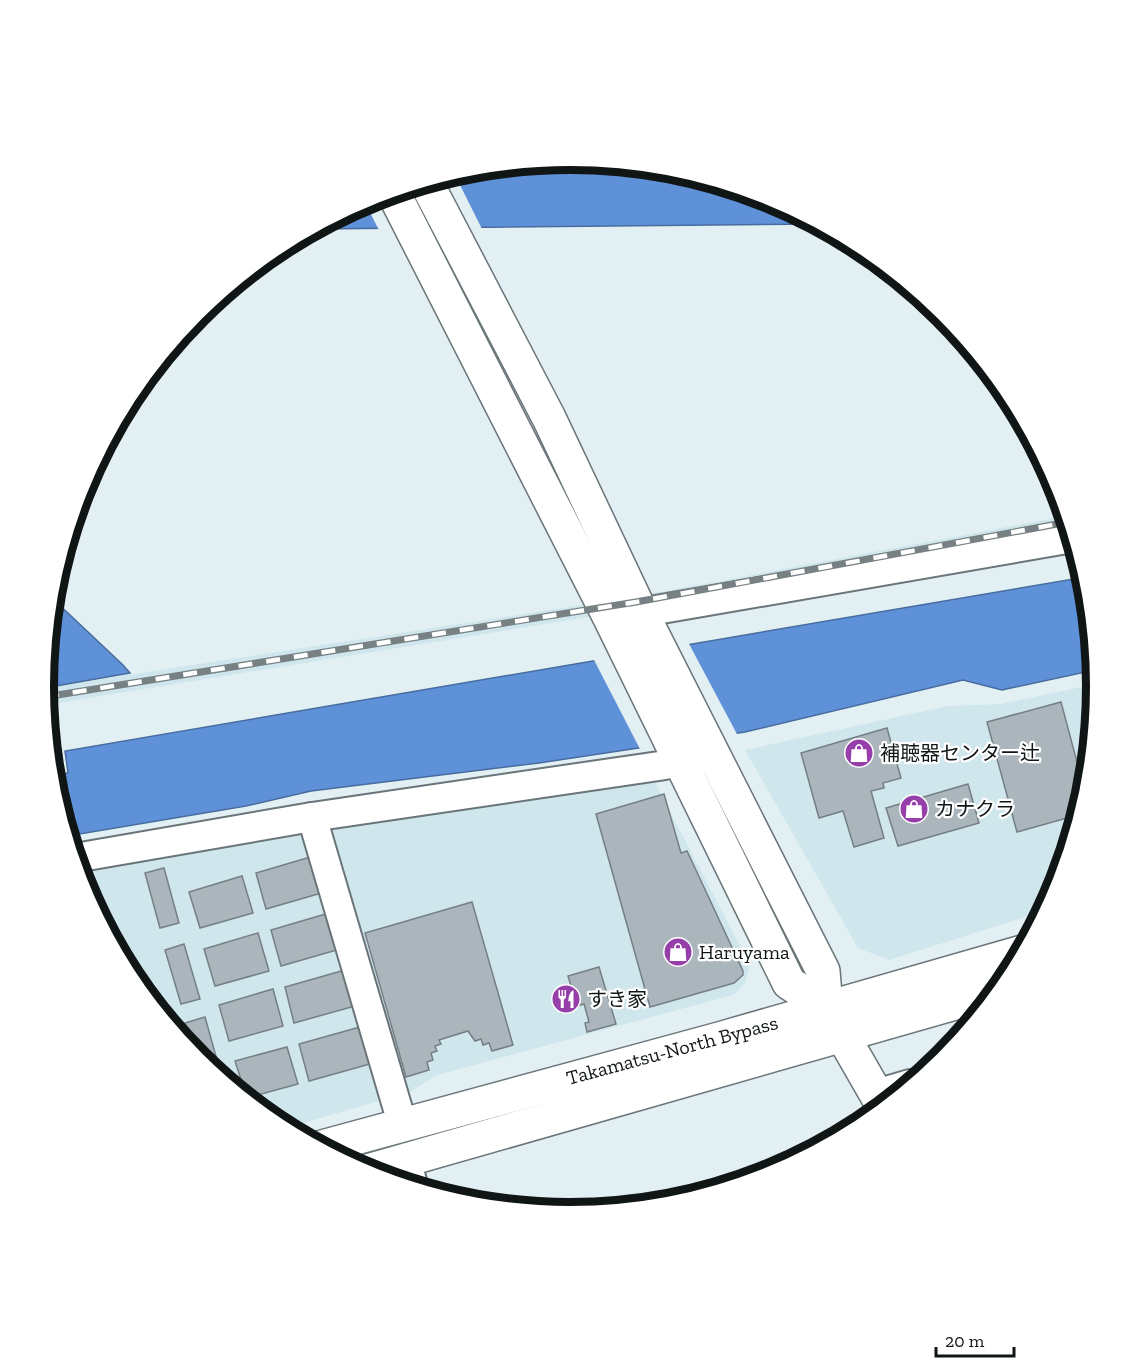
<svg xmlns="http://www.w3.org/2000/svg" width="1140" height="1371" viewBox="0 0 1140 1371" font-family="'Zilla Slab','Noto Sans JP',serif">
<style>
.built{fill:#cfe6ec}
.water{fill:#5f91d8;stroke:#476c9e;stroke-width:1.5}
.pier{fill:#e2f0f3}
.building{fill:#abb6bc;stroke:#757f85;stroke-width:1.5}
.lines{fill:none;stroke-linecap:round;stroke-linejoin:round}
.minor-casing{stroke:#697578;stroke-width:32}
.tertiary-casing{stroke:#697578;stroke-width:36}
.primary-casing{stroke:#697578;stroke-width:36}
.trunk-casing{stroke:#697578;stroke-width:36}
.minor{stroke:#fff;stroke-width:28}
.tertiary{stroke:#fff;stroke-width:33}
.primary{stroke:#fff;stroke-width:33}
.trunk{stroke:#fff;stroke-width:33}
.rail-casing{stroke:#778082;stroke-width:7}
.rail{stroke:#fff;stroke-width:4.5;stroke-dasharray:14;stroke-linecap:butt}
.labels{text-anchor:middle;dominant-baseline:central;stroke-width:4.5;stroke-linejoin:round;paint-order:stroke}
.poi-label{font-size:20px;fill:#101516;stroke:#fff;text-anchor:start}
.street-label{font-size:20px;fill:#101516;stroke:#fff}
.rim{fill:none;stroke:#101516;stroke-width:8}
</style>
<rect width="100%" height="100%" fill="#e2f0f3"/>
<g class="built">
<path d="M1066 516 1070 530 607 614 45 705 44 688 634 597Z"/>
<path d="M1096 684 1086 789 1056 887 1044 911 889 960 858 948 745 750 948 706 1000 704Z"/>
<path d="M650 773 750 965 745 983 733 995 437 1075 410 1092 399 1095 321 823Z"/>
<path d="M310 825 389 1098 286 1128 197 1058 132 978 83 887 77 864Z"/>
</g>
<g class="water">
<path d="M570 159 673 169 772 199 818 224 313 229 369 199 468 169Z"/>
<path d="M1085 577 1095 670 1002 690 963 680 745 732 539 763 311 791 246 806 68 836 52 775 68 773 65 751Z"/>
<path d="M52 598 123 665 130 673 44 688Z"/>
</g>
<g class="pier">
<path d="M454 173 483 231 380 232 364 201Z"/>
<path d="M688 642 738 736 641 751 593 658Z"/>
</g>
<g class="building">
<path d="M1061 702 1085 792 1078 815 1017 832 987 722Z"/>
<path d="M887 728 901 778 883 783 884 788 871 791 884 838 854 847 843 811 819 818 801 753Z"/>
<path d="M968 784 979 823 898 846 886 808Z"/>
<path d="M664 794 681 853 687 851 743 971V975L734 983 650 1007 596 814Z"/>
<path d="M314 856 325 892 266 909 256 873Z"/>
<path d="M164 868 179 923 160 928 145 873Z"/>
<path d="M242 876 253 913 200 928 189 892Z"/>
<path d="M472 902 513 1045 492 1051 489 1043 483 1045 481 1039 475 1041 468 1031 439 1040 441 1044 435 1046 437 1051 431 1053 433 1060 427 1062 429 1070 406 1077 365 933Z"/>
<path d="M329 913 340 949 281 966 271 930Z"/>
<path d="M258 933 269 971 215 986 204 949Z"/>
<path d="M184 944 200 999 181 1004 165 950Z"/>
<path d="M599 967 616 1024 587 1032 585 1023 589 1022 584 1004 577 1006 568 976Z"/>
<path d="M345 970 355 1006 294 1023 285 987Z"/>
<path d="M273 989 283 1026 229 1041 219 1005Z"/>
<path d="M205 1017 222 1078 194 1053 185 1023Z"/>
<path d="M360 1027 370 1064 309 1081 299 1044Z"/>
<path d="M287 1047 298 1084 247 1098 235 1061Z"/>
</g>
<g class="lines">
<g class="minor-casing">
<g id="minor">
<path d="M621 616 1073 538"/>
<path d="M312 817 402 1123"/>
<path d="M75 858 312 817 659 766 701 758"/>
<path d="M876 1094 910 1084"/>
<path d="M406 1159 413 1185"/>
</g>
</g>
<g class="tertiary-casing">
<g id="tertiary">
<path d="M426 182 549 418 636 602 823 971 826 1007"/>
<path d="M393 192 610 618 789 983 826 1007"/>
</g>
</g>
<g class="primary-casing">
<path id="primary" d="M829 1012 883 1106"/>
</g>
<g class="trunk-casing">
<g id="trunk">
<path d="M322 1147 719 1039 1022 952"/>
<path d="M367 1171 997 991"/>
</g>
</g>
<use href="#minor" class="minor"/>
<use href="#tertiary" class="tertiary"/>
<use href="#primary" class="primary"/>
<use href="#trunk" class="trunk"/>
<g class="rail-casing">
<path id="rail" d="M45 697 636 602 1068 522"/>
</g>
<use href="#rail" class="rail"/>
</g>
<defs>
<g id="shop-disc" transform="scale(1.5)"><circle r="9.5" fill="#963eaa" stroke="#fff"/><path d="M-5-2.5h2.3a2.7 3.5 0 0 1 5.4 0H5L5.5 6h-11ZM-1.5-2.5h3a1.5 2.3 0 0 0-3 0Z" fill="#fff"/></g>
<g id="restaurant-disc" transform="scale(1.5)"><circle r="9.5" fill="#963eaa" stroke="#fff"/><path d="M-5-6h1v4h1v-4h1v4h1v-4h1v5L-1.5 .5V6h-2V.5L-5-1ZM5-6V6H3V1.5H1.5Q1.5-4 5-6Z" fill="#fff"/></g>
</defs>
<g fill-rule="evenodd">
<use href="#shop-disc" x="859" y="753"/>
<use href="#shop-disc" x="914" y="809"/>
<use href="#shop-disc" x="678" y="952"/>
<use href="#restaurant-disc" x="566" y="999"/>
</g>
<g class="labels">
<g class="poi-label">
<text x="880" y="753">補聴器センター辻</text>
<text x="935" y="809">カナクラ</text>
<text x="699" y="952">Haruyama</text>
<text x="587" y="999">すき家</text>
</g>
<g class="street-label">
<text transform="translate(672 1050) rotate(-15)">Takamatsu-North Bypass</text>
</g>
</g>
<path d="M0 0H1140V1371H0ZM54 686a516 516 0 1 1 1032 0a516 516 0 1 1-1032 0Z" fill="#fff" fill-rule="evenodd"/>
<path class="rim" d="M54 686a516 516 0 1 1 1032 0a516 516 0 1 1-1032 0Z"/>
<path d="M936 1347v9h78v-9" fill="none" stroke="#101516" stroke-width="3"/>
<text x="945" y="1347" font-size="18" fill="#101516" stroke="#ffffff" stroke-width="4.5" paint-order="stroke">20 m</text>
</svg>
